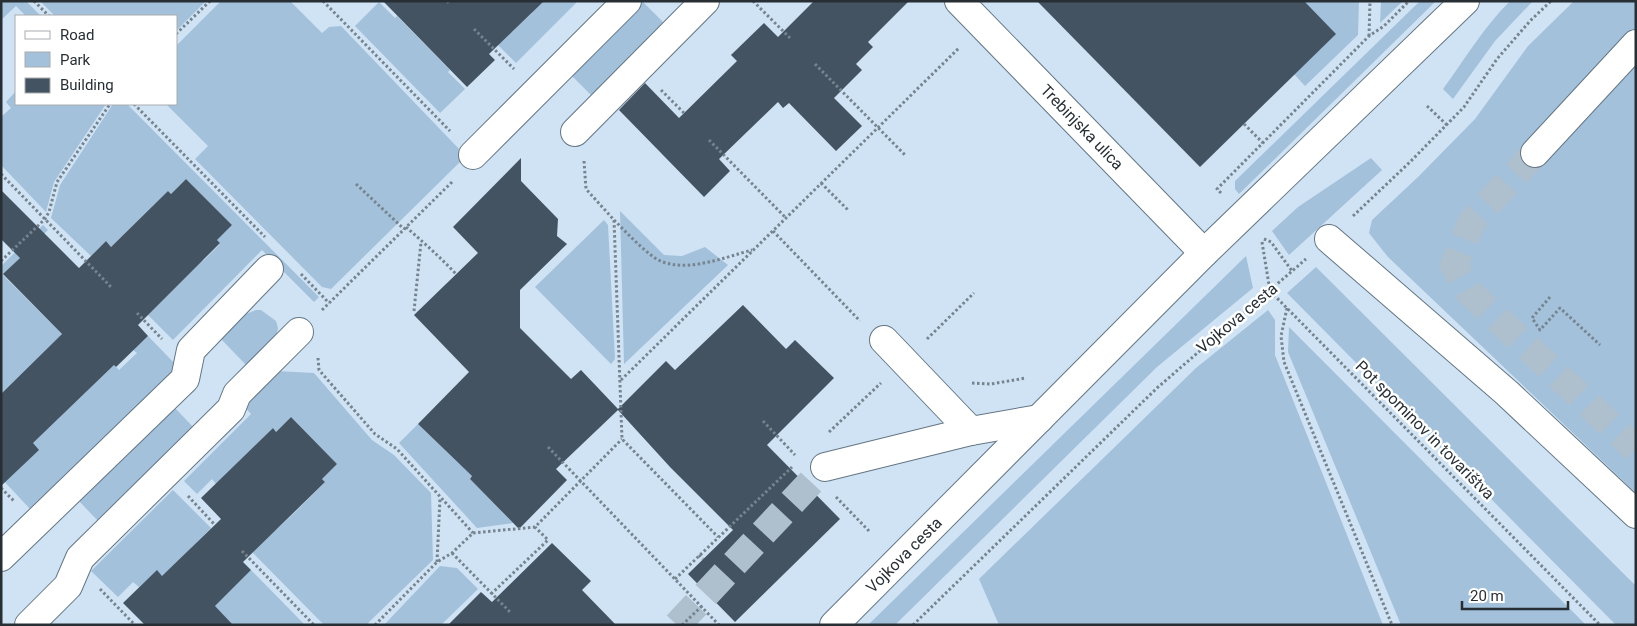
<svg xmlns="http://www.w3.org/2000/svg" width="1637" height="626" viewBox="0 0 1637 626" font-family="Roboto,sans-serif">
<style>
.green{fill:#a3c1db}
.building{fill:#435362}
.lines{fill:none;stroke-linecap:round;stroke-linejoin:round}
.minor-tunnel{stroke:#aebfce;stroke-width:28;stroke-dasharray:28 14;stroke-linecap:butt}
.minor-casing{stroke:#647685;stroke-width:30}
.path{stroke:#76848f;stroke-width:3;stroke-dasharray:2.5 2.5;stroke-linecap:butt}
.minor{stroke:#fff;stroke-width:28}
.labels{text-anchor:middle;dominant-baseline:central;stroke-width:5;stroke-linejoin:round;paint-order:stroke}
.street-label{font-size:16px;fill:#272f35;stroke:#fff}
</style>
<rect width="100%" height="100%" fill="#d0e3f4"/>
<g class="green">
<path d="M1 1H26L41 16H26L16 6 1 20Z"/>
<path d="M40 1H206L176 31V16H55Z"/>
<path d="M221 1H290L322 33 329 27 341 26 461 151V161L331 289 322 287 195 159 208 146 166 104H176V46Z"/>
<path d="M533 1H578L516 63 496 43 513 31 532 13Z"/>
<path d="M1302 1H1359L1358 35 1305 86 1294 74Z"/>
<path d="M1381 1H1403L1380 23Z"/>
<path d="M1420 1H1436L1239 194 1235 189V181Z"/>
<path d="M1510 1H1533L1495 41 1453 99 1443 89C1465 59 1483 28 1510 1Z"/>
<path d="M1574 1H1636V493L1388 257 1369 233 1372 220 1418 177 1475 119 1528 46Z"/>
<path d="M379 2 395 18 397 16 450 70 448 72 465 89 440 113 355 26Z"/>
<path d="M643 2 666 25 594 98 571 75Z"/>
<path d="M16 91V104H106L54 182 46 212 1 165V117L11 108 6 102Z"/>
<path d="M113 104H127L319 297 314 302 262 250 173 340 145 312 196 255 203 261 220 244 217 240 232 225 186 179 171 194 168 191 111 247 106 241 91 256 51 218 60 185Z"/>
<path d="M1371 158 1382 170 1289 255 1272 231 1298 207Z"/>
<path d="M620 211 664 255 682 256 705 247 728 265 624 364Z"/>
<path d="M604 220 608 225 615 359 611 364 535 287Z"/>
<path d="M43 225 48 230 3 275 62 334 1 394V266Z"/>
<path d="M1246 256 1253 288 1157 367 895 625H868Z"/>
<path d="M1316 267 1636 586V625H1616L1287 293Z"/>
<path d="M256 310H261L276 321 278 328 276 339 248 367 221 339 246 314Z"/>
<path d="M1268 310 1275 320V355L1383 625H999L979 579 1196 368Z"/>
<path d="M1289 327 1586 625H1401L1288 352Z"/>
<path d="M148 336 179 368 32 511 2 479 33 443 114 365 119 370 137 353 133 350Z"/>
<path d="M276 371 314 373 372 440 394 455 431 493 433 560 366 625H324L250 550C278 531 301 506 325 482L322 479 337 464 291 417 276 432 273 428 216 484 212 479 197 494 184 481 251 414 242 404Z"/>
<path d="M173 406 197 431 102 525 77 499Z"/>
<path d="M418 424 472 476 470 479 513 523 477 528 399 443Z"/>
<path d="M173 490 211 528 163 577 157 571 139 587 133 582 118 597 91 571Z"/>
<path d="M440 566 457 568 478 589 441 625H384Z"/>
<path d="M251 570 305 625H233L221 613 203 618Z"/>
</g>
<g class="building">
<path d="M383 1H544L489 54 495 60 467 87Z"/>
<path d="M814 1H909L868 42 873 47 856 64 862 70 834 98 862 126 836 151 789 103 783 108 778 102 719 159 730 171 704 197 619 110 645 83 679 118 737 61 731 55 764 23 778 37Z"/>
<path d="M1037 1H1304L1336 34 1200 167Z"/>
<path d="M521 158V181L558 219 557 236 567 244 520 290V328L571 379 581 370 618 409 666 361 675 370 743 305 786 349 795 340 834 378 767 445 840 519 735 622 688 574 733 530 670 467 618 410 556 469 567 480 519 529 470 479 472 476 418 424 469 372 414 315 478 253 453 227Z"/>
<path d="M186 179 232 225 217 240 220 243 138 325 148 336 116 367 114 365 33 443 39 450 1 486V394L62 334 3 274 20 258 1 239V190L79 268 106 241 111 247 168 191 171 194Z"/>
<path d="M291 417 337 464 322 479 325 482 243 562 251 570 215 606 233 625H145L123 603 157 570 162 576 221 519 201 498 273 428 276 432Z"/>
<path d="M552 543 591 581 582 590 616 625H448L481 592 492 602Z"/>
</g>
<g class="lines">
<g class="minor-tunnel">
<path d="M1535 153 1472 221 1454 265 1470 293 1636 449"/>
<path d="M677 625 825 467"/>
</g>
<g class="minor-casing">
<g id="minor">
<path d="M959 1 1204 253"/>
<path d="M575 132 705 1"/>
<path d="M1535 153 1636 44"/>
<path d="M473 155 627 1"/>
<path d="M1329 239 1507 393 1636 514"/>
<path d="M884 340 971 431"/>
<path d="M825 467 971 431 1039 419"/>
<path d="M1 557 185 379 191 350 269 269"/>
<path d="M29 625 68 586 80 558 231 409 237 394 299 332"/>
<path d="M834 625 1204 253 1465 1"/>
</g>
</g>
<g class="path">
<path d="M34 1 49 16"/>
<path d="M323 1 450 131"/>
<path d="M447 1 449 3"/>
<path d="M753 1 790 38"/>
<path d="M474 29 514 69"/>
<path d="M176 34 210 1"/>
<path d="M1369 36 1370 1"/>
<path d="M815 64 906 156"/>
<path d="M661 90 684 113"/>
<path d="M134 104 265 237"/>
<path d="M1427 106 1447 125"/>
<path d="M1244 124 1263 143"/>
<path d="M709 140 786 218"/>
<path d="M584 161 586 189 614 220 622 439 718 537"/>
<path d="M1 174 111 287"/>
<path d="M821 183 849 211"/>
<path d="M356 184 404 229"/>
<path d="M1221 193 1217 189 1369 36 1384 26 1409 1"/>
<path d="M1353 216 1410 162 1464 107 1497 59 1530 21 1551 1"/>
<path d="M614 220C626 232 638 245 651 255 677 277 722 258 752 250"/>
<path d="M406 227C423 242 440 257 456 274"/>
<path d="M773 231 860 321"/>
<path d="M1264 239 1271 242 1292 271"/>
<path d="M1262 242 1270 291 1600 625"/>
<path d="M1 261 45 219 49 212 57 182 110 104"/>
<path d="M301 274 329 303"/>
<path d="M1550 297 1532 318 1540 330 1560 308 1600 345"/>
<path d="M1287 308 1281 336 1284 362 1392 625"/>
<path d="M322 310 453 181"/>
<path d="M414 311 421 242"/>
<path d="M137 313 162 339"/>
<path d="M927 339 974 293"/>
<path d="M318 358 319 370 375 434 397 449 473 533"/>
<path d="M621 380 959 48"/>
<path d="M972 383 991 384 1026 378"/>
<path d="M763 421 795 455"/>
<path d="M829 432 881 383"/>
<path d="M548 447 719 625"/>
<path d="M1 488 14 501"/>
<path d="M188 496 215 525"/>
<path d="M836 497 869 531"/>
<path d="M242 551 314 625"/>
<path d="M452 553 510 612"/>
<path d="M699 555 703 559"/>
<path d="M437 562 440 498"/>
<path d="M675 579 792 467"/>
<path d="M100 589 135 625"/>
<path d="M491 594 548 540 535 527"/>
<path d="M375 625 437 562 452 553 473 533 535 527 622 439"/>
<path d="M682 625 702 606"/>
<path d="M913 625 1157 388 1306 259"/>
</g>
<use href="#minor" class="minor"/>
</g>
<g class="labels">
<g class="street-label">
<text transform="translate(1082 127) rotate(46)">Trebinjska ulica</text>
<text transform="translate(1237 318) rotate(-40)">Vojkova cesta</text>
<text transform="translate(1425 430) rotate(45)">Pot spominov in tovarištva</text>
<text transform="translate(904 555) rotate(-45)">Vojkova cesta</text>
</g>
</g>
<rect width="1637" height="626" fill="none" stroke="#272f35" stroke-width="5"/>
<rect x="15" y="15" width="162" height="90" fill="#ffffff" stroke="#a9acae"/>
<rect x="25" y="31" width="25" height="8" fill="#ffffff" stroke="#a9acae"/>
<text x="60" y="40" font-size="15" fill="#272f35">Road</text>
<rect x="25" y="52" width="25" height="15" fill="#a3c1db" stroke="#a9acae"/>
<text x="60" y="65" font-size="15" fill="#272f35">Park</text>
<rect x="25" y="78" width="25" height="15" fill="#435362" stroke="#a9acae"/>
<text x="60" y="90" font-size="15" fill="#272f35">Building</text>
<path d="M1462 601v8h106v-8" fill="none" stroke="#272f35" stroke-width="2.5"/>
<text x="1470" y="601" font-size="15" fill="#272f35" stroke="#ffffff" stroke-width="4" paint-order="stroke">20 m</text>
</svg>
